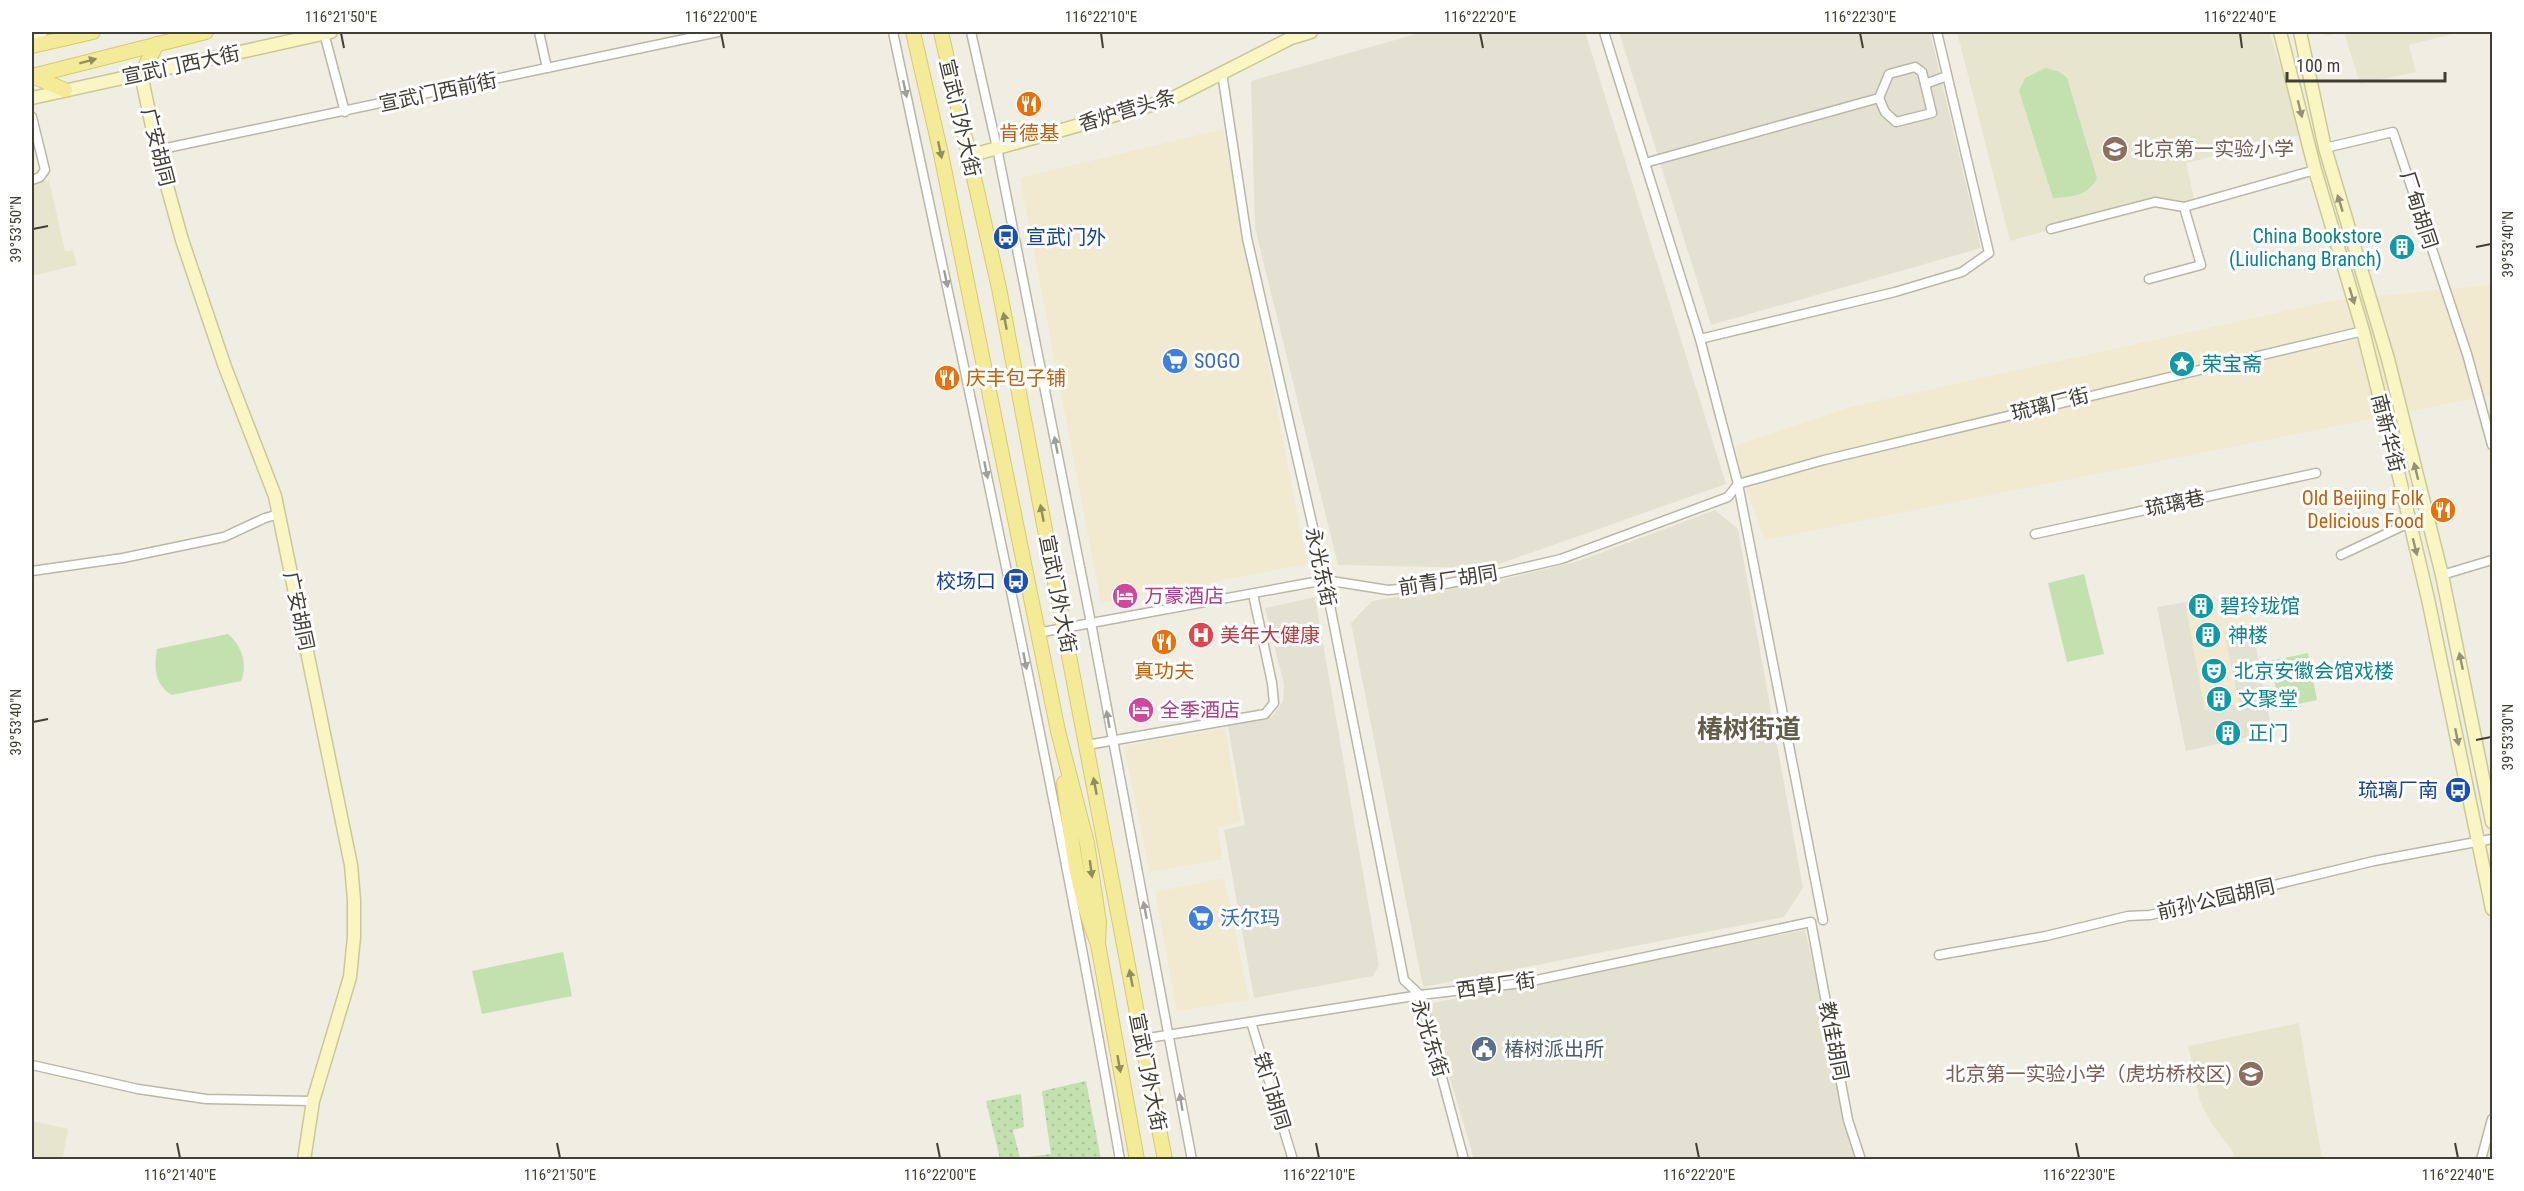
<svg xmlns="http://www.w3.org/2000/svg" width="2524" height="1191" viewBox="0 0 2524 1191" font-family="'Roboto Condensed','Noto Sans SC',sans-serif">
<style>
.residential{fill:#e3e1d2}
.commercial{fill:#f1e9d0}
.education{fill:#e8e5ce}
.grass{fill:url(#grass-dots)}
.garden{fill:#c2e1af}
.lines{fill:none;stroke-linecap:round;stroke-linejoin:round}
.street-casing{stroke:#bab7a7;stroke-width:11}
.secondary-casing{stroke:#ccc796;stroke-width:15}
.primary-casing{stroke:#d7ca6a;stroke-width:16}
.street{stroke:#fff;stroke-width:8}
.secondary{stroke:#f9f6c4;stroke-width:12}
.primary{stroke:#f4eb98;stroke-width:14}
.oneway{fill:#928c61}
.oneway2{fill:#a09e9a}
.oneway3{fill:#949175}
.ticks{fill:none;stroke:#413e34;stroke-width:2}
.labels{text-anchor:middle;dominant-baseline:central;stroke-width:6;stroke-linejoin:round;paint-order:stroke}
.street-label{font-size:20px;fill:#413e34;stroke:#fff}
.food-label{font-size:20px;fill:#c56008;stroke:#fff}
.education-label{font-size:20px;fill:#785e54;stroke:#fff;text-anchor:start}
.culture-label{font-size:20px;fill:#0d838f;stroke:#fff;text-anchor:start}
.transit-label{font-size:20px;fill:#164399;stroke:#fff;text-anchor:end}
.shop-label{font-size:20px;fill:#366cbe;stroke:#fff;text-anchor:start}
.hotel-label{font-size:20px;fill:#b23c85;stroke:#fff;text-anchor:start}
.health-label{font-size:20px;fill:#be3a42;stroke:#fff;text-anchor:start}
.service-label{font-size:20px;fill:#4e5e75;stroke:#fff;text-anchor:start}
.district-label{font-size:26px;font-weight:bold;fill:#635e4c;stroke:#fff}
.neatline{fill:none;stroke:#413e34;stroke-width:2}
.ticks-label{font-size:15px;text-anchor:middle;fill:#413e34}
</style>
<defs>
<pattern id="grass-dots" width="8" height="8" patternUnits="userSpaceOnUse" patternTransform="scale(1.5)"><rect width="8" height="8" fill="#c2e1af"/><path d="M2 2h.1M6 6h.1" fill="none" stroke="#a8c297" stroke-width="1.8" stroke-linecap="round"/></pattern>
</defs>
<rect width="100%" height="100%" fill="#f0eee3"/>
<g class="residential">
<path d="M1423 32H1585L1726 484 1488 568 1338 565 1255 228 1251 81Z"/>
<path d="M1619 32H1930L1981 248 1711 325Z"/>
<path d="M1715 510 1738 529 1803 888 1784 917 1423 987 1351 623 1372 601 1496 581 1579 561Z"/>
<path d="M1315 597 1379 965 1373 976 1254 998 1224 830 1245 825 1228 726 1273 716 1283 701 1284 685 1265 608Z"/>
<path d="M2185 602 2205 710 2224 631 2252 626 2272 732 2186 751 2157 607Z"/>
<path d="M1805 930 1858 1159H1474L1428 1004Z"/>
</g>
<g class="commercial">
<path d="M1223 129 1307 564 1101 603 1020 178Z"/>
<path d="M2492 285V395L1765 540 1740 471 1736 445 1850 407 2336 300Z"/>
<path d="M2213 596 2249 615 2252 626 2224 631 2239 704 2205 710 2185 602Z"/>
<path d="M1225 728 1241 822 1217 828 1223 859 1150 872 1124 746Z"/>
<path d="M1224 878 1249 1000 1177 1011 1155 892Z"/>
</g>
<g class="education">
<path d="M1957 32H2269L2303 134 2186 163 2194 198 2180 203 2161 198 2010 241Z"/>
<path d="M2324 32H2461L2409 45 2416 72 2360 84 2344 32 2325 36Z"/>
<path d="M49 180 65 251 73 250 77 265 32 276V184Z"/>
<path d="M2299 1023 2322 1159H2234L2233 1152 2210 1121 2200 1101 2188 1046Z"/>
<path d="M32 1121 68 1129 63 1157 81 1159H32Z"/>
</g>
<path class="grass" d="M1086 1081 1101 1159H1000L986 1101 1021 1094 1024 1127 1013 1130 1020 1158 1051 1154 1042 1091Z"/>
<g class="garden">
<path d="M2046 68 2060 72 2067 78 2097 178C2088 196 2072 197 2053 198L2019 91 2025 78Z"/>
<path d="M2084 574 2104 654 2067 662 2048 583Z"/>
<path d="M228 634C242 646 248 665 241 681L172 695C154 684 154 668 157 649Z"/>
<path d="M2308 653 2317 700 2280 708 2270 661Z"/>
<path d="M563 952 572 996 482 1014 472 971Z"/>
</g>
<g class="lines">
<g class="street-casing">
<g id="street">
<path d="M539 32 547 68"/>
<path d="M893 32C972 407 1055 781 1120 1160"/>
<path d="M971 32 997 148 1091 623 1192 1160"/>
<path d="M1604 32 1700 339 1895 292 1962 272 1989 253 1937 32"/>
<path d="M324 33 345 112"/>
<path d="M1222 73 1247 238 1325 580 1404 980 1420 995 1464 1160"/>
<path d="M1879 98 1885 112 1896 122 1932 113 1925 84"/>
<path d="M32 117 45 170 40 177 32 180"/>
<path d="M2325 148 2393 132 2467 354 2492 445"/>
<path d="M157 150 718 32"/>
<path d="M1645 163 1879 98 1889 74 1915 67 1922 72 1925 84 1947 76"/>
<path d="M2184 207 2315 170"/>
<path d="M2051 229 2155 202 2184 207 2201 265 2149 279"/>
<path d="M1700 339 1738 484 1823 920"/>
<path d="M2035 534 2316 473"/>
<path d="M2341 555 2409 523"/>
<path d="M32 571 123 558 224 537 265 518 279 514"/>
<path d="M2442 575 2492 560"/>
<path d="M1037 633 1325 580 1388 590 1439 585 1492 575 1561 559 1728 497 1738 484 1824 460 2363 331"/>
<path d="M1087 745 1265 714 1274 703 1272 683 1253 594"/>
<path d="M1939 955 2046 936 2128 916 2150 915 2374 861 2492 839"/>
<path d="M1251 1022 1293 1160"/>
<path d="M1142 1039 1420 995 1522 983 1811 922 1848 1120 1861 1160"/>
<path d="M32 1065 138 1089 206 1099 313 1101"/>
<path d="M2481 1160 2492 1119"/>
</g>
</g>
<g class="secondary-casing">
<g id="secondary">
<path d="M2280 32 2315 170 2363 331 2394 455 2428 599 2492 909"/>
<path d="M2300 32 2325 148 2388 359 2442 575 2492 822"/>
<path d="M32 34 41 32"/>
<path d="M141 74 157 150 182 240 225 367 275 496 351 865 354 900V937L350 977 313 1101 304 1160"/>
<path d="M32 98 331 32"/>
<path d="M969 156 1169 100 1291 38 1311 32"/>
</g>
</g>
<g class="primary-casing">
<g id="primary">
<path d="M913 32 941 154 1058 731 1087 843 1099 922 1098 944"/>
<path d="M941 32 999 288 1165 1160"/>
<path d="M32 46 93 32"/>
<path d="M141 74 157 44"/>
<path d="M32 76 206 32"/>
<path d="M32 76 65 90"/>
<path d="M1064 783C1071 838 1077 893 1098 944L1137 1160"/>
</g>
</g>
<use href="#street" class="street"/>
<use href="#secondary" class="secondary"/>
<use href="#primary" class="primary"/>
</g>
<defs><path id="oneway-solid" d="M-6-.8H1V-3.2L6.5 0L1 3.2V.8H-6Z" transform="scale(1.5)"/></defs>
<g class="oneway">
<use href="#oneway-solid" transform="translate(88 61) rotate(-15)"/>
<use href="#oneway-solid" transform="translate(940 150) rotate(78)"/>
<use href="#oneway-solid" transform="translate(1005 321) rotate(-101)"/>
<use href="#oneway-solid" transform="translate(1042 513) rotate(-101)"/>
<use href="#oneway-solid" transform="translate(1095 786) rotate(-101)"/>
<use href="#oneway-solid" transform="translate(1091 869) rotate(82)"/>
<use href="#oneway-solid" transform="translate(1131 978) rotate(-101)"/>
<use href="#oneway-solid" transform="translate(1119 1064) rotate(80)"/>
</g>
<g class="oneway2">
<use href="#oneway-solid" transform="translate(905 89) rotate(78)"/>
<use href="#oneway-solid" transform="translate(946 279) rotate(78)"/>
<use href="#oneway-solid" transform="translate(1056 445) rotate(-101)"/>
<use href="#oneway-solid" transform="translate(986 470) rotate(79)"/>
<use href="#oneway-solid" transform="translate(1025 661) rotate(79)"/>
<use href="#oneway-solid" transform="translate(1108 719) rotate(-100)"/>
<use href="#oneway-solid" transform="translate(1145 910) rotate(-101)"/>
<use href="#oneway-solid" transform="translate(1181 1102) rotate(-100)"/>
</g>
<g class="oneway3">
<use href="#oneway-solid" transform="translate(2300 109) rotate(76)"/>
<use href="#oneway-solid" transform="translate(2340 203) rotate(-107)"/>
<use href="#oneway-solid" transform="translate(2352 296) rotate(73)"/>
<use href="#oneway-solid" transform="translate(2416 471) rotate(-104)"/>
<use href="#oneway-solid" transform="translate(2415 547) rotate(76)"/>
<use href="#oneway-solid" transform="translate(2461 661) rotate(-102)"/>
<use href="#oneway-solid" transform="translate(2457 737) rotate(78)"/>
</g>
<path class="ticks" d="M341 33 344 48M721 33 724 48M1101 33 1103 48M1480 33 1483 48M1860 33 1863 48M2240 33 2242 48M33 229 48 226M2476 247 2491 244M33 722 48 719M2476 740 2491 737M177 1143 180 1158M557 1143 560 1158M937 1143 940 1158M1316 1143 1319 1158M1696 1143 1699 1158M2076 1143 2079 1158M2455 1143 2458 1158"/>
<defs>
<g id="restaurant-disc" transform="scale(1.35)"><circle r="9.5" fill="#e8710a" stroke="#fff"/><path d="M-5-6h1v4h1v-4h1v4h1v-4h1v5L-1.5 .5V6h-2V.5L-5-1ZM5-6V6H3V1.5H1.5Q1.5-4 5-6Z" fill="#fff"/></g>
<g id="school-disc" transform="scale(1.35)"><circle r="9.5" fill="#8d6e63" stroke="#fff"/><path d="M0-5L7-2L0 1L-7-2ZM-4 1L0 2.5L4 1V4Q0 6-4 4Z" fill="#fff"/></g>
<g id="bus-disc" transform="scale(1.35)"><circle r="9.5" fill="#1a4fb4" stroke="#fff"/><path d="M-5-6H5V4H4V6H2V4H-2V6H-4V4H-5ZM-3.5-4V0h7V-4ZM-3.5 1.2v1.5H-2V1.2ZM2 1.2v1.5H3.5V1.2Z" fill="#fff"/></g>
<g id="building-disc" transform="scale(1.35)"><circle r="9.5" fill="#0f9aa8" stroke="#fff"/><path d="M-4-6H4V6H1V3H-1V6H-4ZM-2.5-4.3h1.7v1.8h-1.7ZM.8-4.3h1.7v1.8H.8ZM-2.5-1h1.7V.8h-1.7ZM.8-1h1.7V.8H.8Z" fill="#fff"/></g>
<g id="supermarket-disc" transform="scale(1.35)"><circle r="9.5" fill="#3f7fe0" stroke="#fff"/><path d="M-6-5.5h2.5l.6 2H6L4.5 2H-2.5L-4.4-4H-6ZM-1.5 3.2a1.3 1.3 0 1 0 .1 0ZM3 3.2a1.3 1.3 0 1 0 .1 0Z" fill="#fff"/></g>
<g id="sight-disc" transform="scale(1.35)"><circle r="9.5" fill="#0f9aa8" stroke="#fff"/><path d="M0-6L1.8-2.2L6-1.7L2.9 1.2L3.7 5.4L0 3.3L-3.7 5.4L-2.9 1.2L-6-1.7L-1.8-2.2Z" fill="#fff"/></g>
<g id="hotel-disc" transform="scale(1.35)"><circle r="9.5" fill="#d1479c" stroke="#fff"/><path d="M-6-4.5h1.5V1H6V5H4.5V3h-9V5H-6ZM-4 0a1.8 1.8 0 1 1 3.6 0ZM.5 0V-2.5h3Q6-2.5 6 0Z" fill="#fff"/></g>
<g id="hospital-disc" transform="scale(1.35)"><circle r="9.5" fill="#e0444e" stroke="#fff"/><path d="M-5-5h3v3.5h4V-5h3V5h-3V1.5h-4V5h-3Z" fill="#fff"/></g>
<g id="theatre-disc" transform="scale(1.35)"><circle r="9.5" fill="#0f9aa8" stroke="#fff"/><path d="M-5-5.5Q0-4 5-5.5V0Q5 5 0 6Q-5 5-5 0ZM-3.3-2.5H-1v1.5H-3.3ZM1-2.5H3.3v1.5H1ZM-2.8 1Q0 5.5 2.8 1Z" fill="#fff"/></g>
<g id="civic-disc" transform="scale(1.35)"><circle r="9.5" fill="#5c6f8a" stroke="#fff"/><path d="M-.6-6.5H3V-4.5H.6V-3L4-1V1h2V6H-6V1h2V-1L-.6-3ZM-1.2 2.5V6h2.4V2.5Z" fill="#fff"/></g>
</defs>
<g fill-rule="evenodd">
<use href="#restaurant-disc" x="1029" y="104"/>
<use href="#school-disc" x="2115" y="149"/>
<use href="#bus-disc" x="1006" y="237"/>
<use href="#building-disc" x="2402" y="247"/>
<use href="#supermarket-disc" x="1175" y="361"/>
<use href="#sight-disc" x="2182" y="364"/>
<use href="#restaurant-disc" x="947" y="378"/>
<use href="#restaurant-disc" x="2443" y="510"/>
<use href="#bus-disc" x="1016" y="581"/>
<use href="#hotel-disc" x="1125" y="596"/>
<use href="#building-disc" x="2201" y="606"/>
<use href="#hospital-disc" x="1201" y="635"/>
<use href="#building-disc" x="2208" y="635"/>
<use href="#restaurant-disc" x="1164" y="642"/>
<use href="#theatre-disc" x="2214" y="671"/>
<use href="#building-disc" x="2219" y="699"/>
<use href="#hotel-disc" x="1141" y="710"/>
<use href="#building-disc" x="2228" y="733"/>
<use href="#bus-disc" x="2458" y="790"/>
<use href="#supermarket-disc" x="1201" y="918"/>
<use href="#civic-disc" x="1484" y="1049"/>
<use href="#school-disc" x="2251" y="1074"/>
</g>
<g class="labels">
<g class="street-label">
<text transform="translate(181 65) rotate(-12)">宣武门西大街</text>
<text transform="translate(438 92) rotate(-12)">宣武门西前街</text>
<text transform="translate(1127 110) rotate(-17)">香炉营头条</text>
<text transform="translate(960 118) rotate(77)">宣武门外大街</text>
<text transform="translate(158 147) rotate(76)">广安胡同</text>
<text transform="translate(2419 210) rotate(72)">厂甸胡同</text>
<text transform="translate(2050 404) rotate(-14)">琉璃厂街</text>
<text transform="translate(2388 433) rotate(76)">南新华街</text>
<text transform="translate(2175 503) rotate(-12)">琉璃巷</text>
<text transform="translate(1321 567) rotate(78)">永光东街</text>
<text transform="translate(1448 580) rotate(-9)">前青厂胡同</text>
<text transform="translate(1058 594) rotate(79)">宣武门外大街</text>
<text transform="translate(299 611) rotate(78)">广安胡同</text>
<text transform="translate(2216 899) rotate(-13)">前孙公园胡同</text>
<text transform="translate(1496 985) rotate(-8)">西草厂街</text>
<text transform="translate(1430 1038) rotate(73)">永光东街</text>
<text transform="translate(1834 1041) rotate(79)">教佳胡同</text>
<text transform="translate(1148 1072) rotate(79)">宣武门外大街</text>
<text transform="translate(1272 1091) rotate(73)">铁门胡同</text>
</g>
<g class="food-label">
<text x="1029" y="133">肯德基</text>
<text x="966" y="378" text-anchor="start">庆丰包子铺</text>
<text x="2424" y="498" text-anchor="end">Old Beijing Folk<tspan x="2424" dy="23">Delicious Food</tspan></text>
<text x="1164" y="671">真功夫</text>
</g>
<g class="education-label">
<text x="2134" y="149">北京第一实验小学</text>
<text x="2232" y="1074" text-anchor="end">北京第一实验小学（虎坊桥校区)</text>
</g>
<g class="culture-label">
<text x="2382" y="236" text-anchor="end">China Bookstore<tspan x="2382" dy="23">(Liulichang Branch)</tspan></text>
<text x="2202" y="364">荣宝斋</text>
<text x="2220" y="606">碧玲珑馆</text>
<text x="2228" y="635">神楼</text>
<text x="2234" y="671">北京安徽会馆戏楼</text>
<text x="2238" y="699">文聚堂</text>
<text x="2248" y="733">正门</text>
</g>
<g class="transit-label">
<text x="1026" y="237" text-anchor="start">宣武门外</text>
<text x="996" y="581">校场口</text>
<text x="2438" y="790">琉璃厂南</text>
</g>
<g class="shop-label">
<text x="1194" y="361">SOGO</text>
<text x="1220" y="918">沃尔玛</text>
</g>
<g class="hotel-label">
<text x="1144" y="596">万豪酒店</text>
<text x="1160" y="710">全季酒店</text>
</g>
<g class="health-label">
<text x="1220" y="635">美年大健康</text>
</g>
<g class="service-label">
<text x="1504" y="1049">椿树派出所</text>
</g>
<g class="district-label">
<text x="1749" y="729">椿树街道</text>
</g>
</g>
<rect width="2524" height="1191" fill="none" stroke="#ffffff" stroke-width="66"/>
<path d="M2287 72v9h158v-9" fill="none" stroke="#413e34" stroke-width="3"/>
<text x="2296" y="72" font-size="18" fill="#413e34" stroke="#ffffff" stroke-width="4.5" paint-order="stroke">100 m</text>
<rect x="33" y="33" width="2458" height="1125" class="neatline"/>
<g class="ticks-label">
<text x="341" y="22">116°21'50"E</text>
<text x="721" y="22">116°22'00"E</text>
<text x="1101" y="22">116°22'10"E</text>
<text x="1480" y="22">116°22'20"E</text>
<text x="1860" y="22">116°22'30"E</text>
<text x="2240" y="22">116°22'40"E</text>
<text transform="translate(16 229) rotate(-90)" y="5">39°53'50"N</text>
<text transform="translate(2508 244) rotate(-90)" y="5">39°53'40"N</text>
<text transform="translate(16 722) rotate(-90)" y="5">39°53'40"N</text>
<text transform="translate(2508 737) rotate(-90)" y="5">39°53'30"N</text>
<text x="180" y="1180">116°21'40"E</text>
<text x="560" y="1180">116°21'50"E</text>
<text x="940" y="1180">116°22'00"E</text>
<text x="1319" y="1180">116°22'10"E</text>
<text x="1699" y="1180">116°22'20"E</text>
<text x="2079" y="1180">116°22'30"E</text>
<text x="2458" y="1180">116°22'40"E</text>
</g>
</svg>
